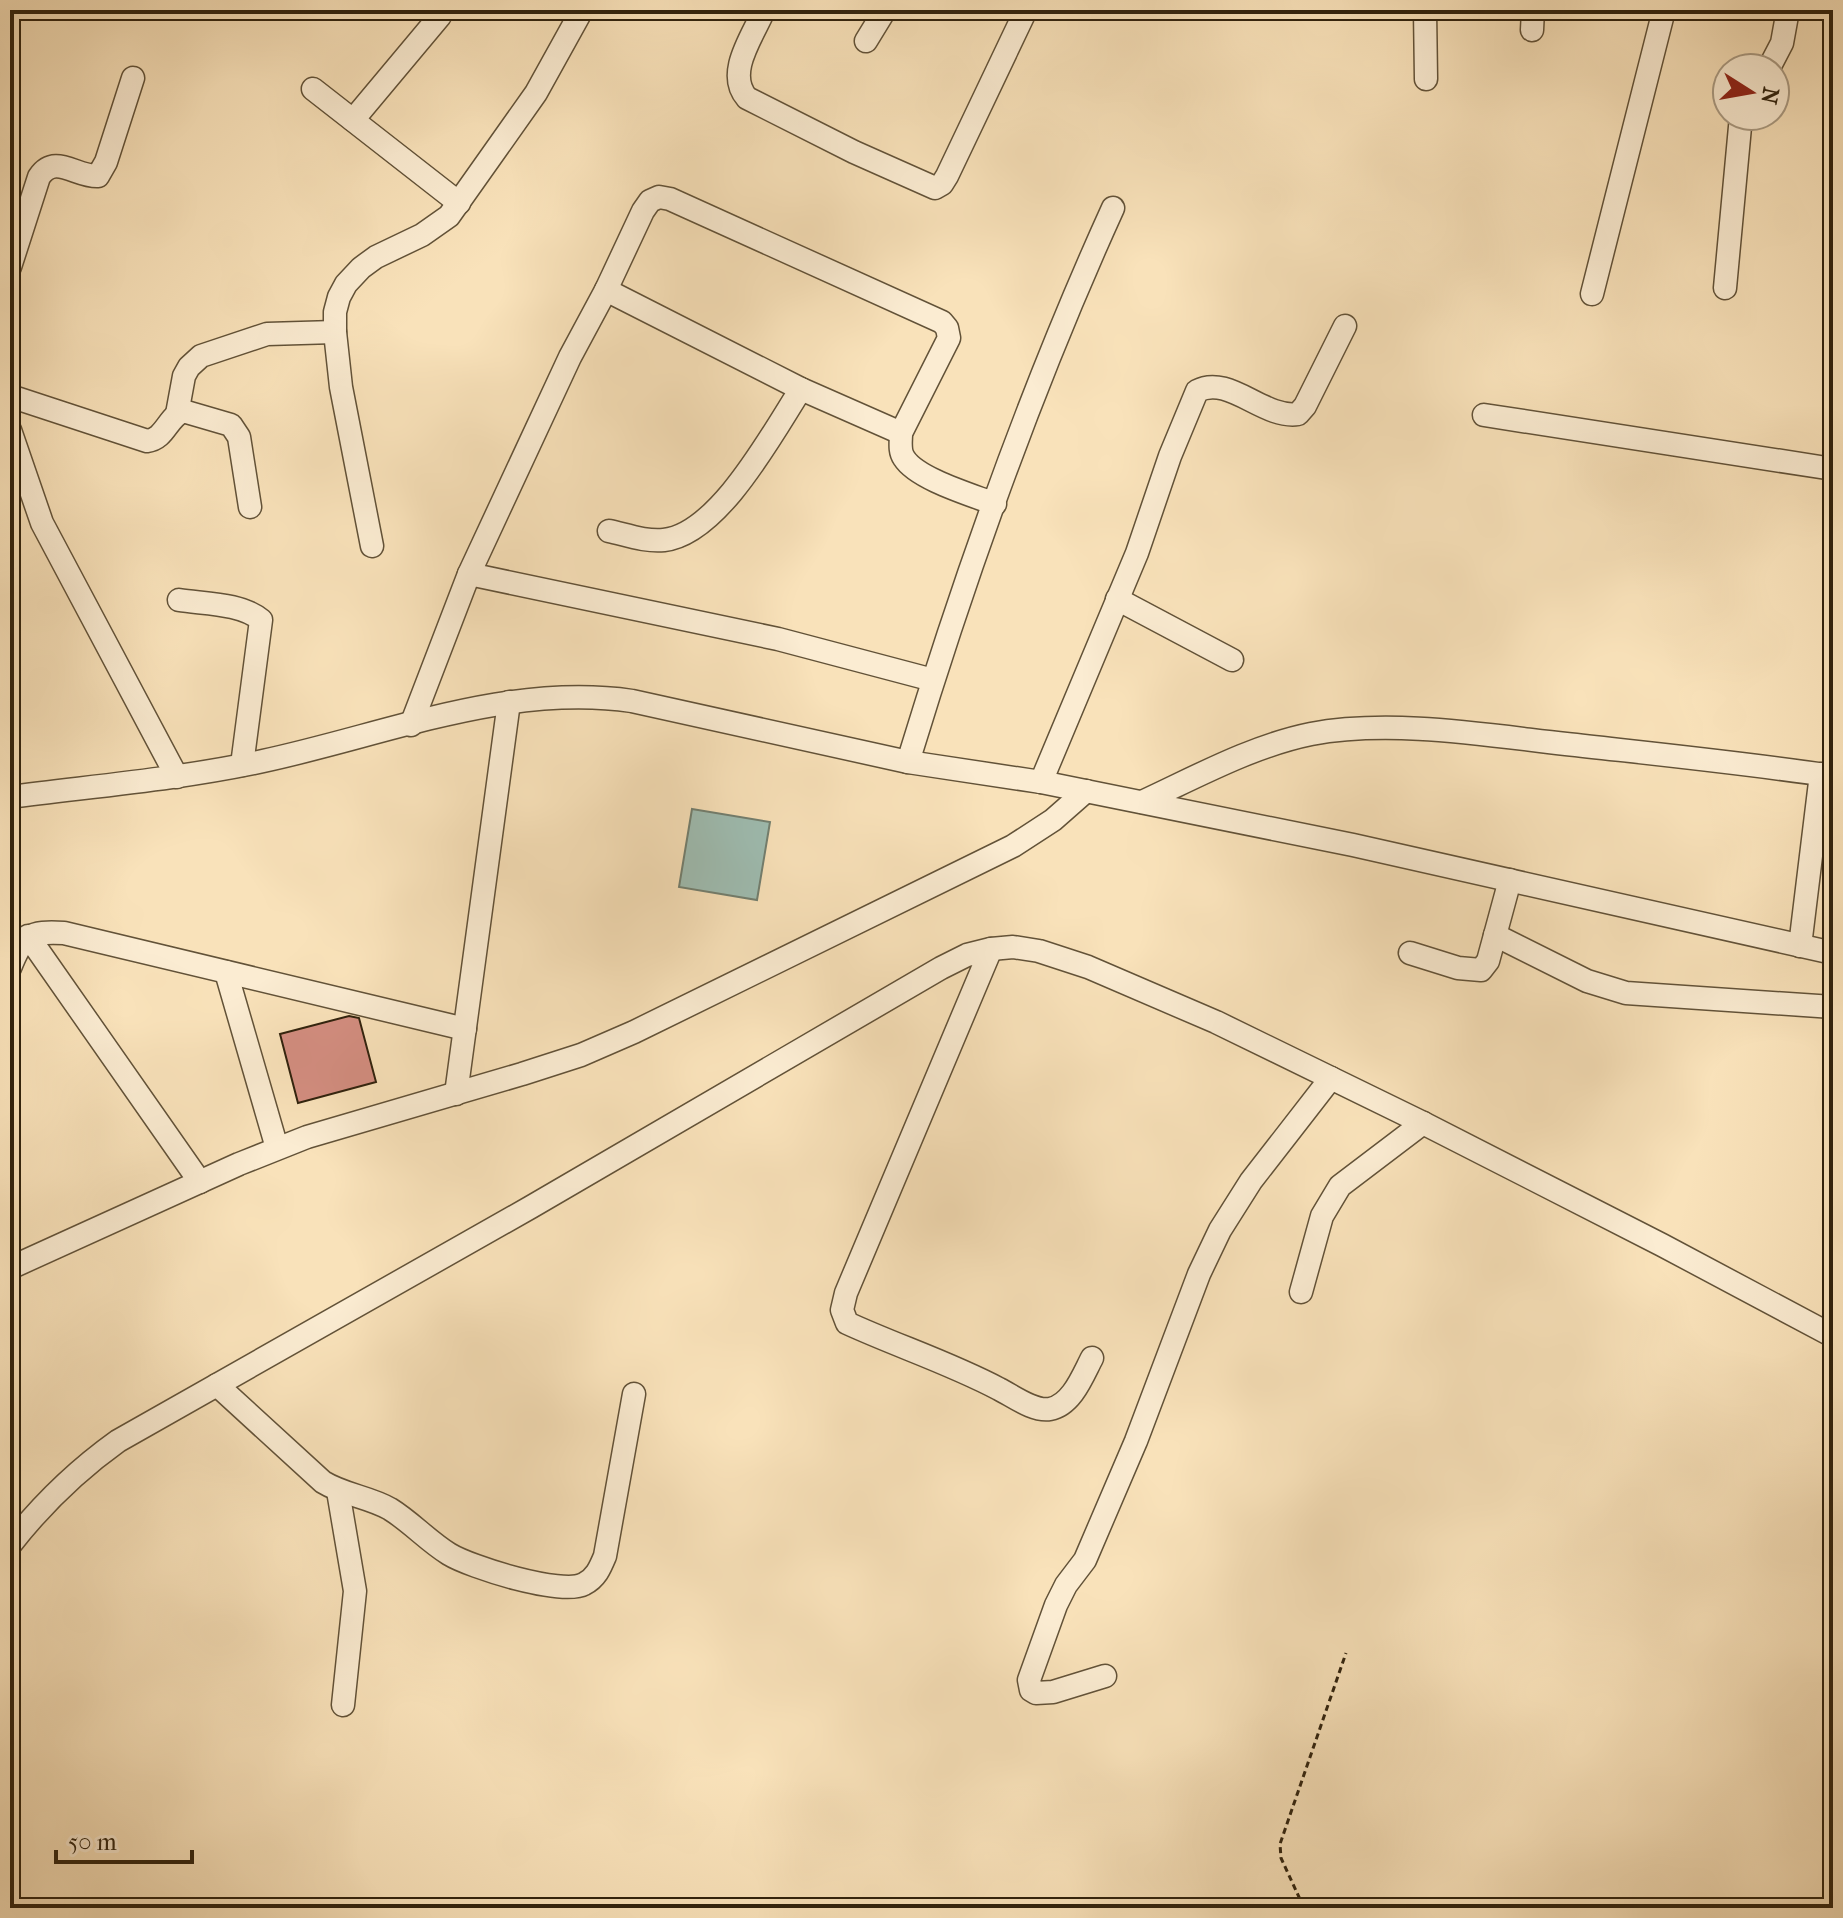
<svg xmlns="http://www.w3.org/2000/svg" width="1843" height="1918" viewBox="0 0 1843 1918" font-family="'IM FELL French Canon',serif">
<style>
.water{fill:#9ebdb2;stroke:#727f70;stroke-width:2}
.building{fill:#d48e81;stroke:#30220d;stroke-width:2}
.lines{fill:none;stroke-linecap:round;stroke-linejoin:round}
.minor-casing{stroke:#625238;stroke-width:25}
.path{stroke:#30220d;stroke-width:3;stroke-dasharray:6 4;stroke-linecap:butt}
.minor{stroke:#fbecd2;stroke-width:22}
</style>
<rect width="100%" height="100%" fill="#f9e2ba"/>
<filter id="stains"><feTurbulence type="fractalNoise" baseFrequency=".0025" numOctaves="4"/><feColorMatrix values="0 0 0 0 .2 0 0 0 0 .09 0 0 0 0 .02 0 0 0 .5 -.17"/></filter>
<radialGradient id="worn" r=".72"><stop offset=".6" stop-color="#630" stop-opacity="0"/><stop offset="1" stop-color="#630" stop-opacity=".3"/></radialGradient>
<path class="water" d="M692 809 770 822 757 900 679 887Z"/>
<path class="building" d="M349 1016 359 1018 376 1082 298 1103 280 1034Z"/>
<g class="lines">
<g class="minor-casing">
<g id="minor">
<path d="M764 10C753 36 725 73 747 98L854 152 935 188 942 184 947 176 1026 10"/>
<path d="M1425 10 1426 79"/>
<path d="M1532 30 1533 10"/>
<path d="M866 41 885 10"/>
<path d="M1769 68 1782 43 1788 10"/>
<path d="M313 89 459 203"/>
<path d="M353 120 440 16"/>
<path d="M10 267 39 177C55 153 76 177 98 176L106 162 133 78"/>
<path d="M1725 288 1741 116"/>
<path d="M606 290 801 389 901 433"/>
<path d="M1592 294 1664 10"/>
<path d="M10 396 147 441C165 439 167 418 183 411L231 425 239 437 250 507"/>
<path d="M177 414 184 376 189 367 201 356 267 334 335 332"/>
<path d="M1484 415 1833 469"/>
<path d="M10 430 42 523 177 777"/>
<path d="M609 531C627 535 646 542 664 540 719 534 773 432 801 389"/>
<path d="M372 546 341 387 335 332V312L339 297 346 284 361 268 376 257 422 235 449 216 536 93 582 10"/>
<path d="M469 574 778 639 933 680"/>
<path d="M1117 599 1232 660"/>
<path d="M179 600C204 604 241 603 261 620L242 765"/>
<path d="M411 725 469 574 570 357 606 290 643 211 650 201 659 197 670 199 942 322 947 328 949 338 901 433C901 442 899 451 904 458 917 479 972 495 995 504"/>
<path d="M908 762C965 575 1032 386 1113 208"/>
<path d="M1041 782 1137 553 1170 456 1197 391C1229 374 1263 419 1298 414L1305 406 1345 326"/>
<path d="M10 797C94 786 180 779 263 761 385 735 506 683 632 701L908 762 1041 782 1353 845 1833 953"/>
<path d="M1142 802C1196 777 1252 746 1311 734 1391 719 1486 735 1566 744 1655 754 1744 763 1833 776"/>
<path d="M1495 935 1587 981 1626 993 1833 1007"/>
<path d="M28 936 200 1182"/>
<path d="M1800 946 1821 774"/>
<path d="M991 949 846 1293 842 1310 847 1323C897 1346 950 1363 999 1389 1013 1396 1034 1412 1050 1409 1072 1405 1083 1375 1092 1358"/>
<path d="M1410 953 1458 968 1481 970 1488 961 1510 880"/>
<path d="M10 968C23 935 29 931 64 933L465 1029"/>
<path d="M226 972 277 1148"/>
<path d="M456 1094 509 702"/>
<path d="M10 1268 239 1164 307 1137 522 1074 581 1055 634 1032 1013 846 1053 820 1086 791"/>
<path d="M1301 1292 1322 1216 1340 1186 1423 1123"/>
<path d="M217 1385 323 1482C344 1495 369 1497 390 1509 411 1522 428 1541 449 1554 470 1567 562 1596 584 1584 596 1578 600 1568 605 1556L634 1394"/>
<path d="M338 1491 355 1591 343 1705"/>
<path d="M10 1545C42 1504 76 1471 118 1441L531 1207 941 968 967 955 991 949 1013 947 1039 951 1088 967 1216 1022 1423 1123 1662 1245 1833 1336"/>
<path d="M1105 1676 1053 1692 1036 1693 1031 1690 1029 1680 1056 1605 1066 1585 1085 1560 1136 1441 1199 1274 1220 1230 1251 1181 1331 1078"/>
</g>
</g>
<path class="path" d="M1304 1908 1281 1858 1280 1844 1346 1653"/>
<use href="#minor" class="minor"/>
</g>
<rect width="1843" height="1918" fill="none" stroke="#f9e2ba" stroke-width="40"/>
<rect x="12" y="12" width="1819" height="1894" fill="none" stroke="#30220d" stroke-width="4"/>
<rect x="20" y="20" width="1803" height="1878" fill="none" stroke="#30220d" stroke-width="2"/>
<g transform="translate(1751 92) rotate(101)"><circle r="38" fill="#fbecd2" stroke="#aa9b83" stroke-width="2"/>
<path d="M0-6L14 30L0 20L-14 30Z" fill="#8f2418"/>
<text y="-12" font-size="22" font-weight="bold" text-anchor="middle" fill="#30220d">N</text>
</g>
<path d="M56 1850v12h136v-12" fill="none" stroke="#30220d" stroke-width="4"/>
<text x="68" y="1850" font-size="24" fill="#30220d" stroke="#fbecd2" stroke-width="6" paint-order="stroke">50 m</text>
<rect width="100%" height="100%" filter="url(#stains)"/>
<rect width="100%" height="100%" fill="url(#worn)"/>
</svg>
